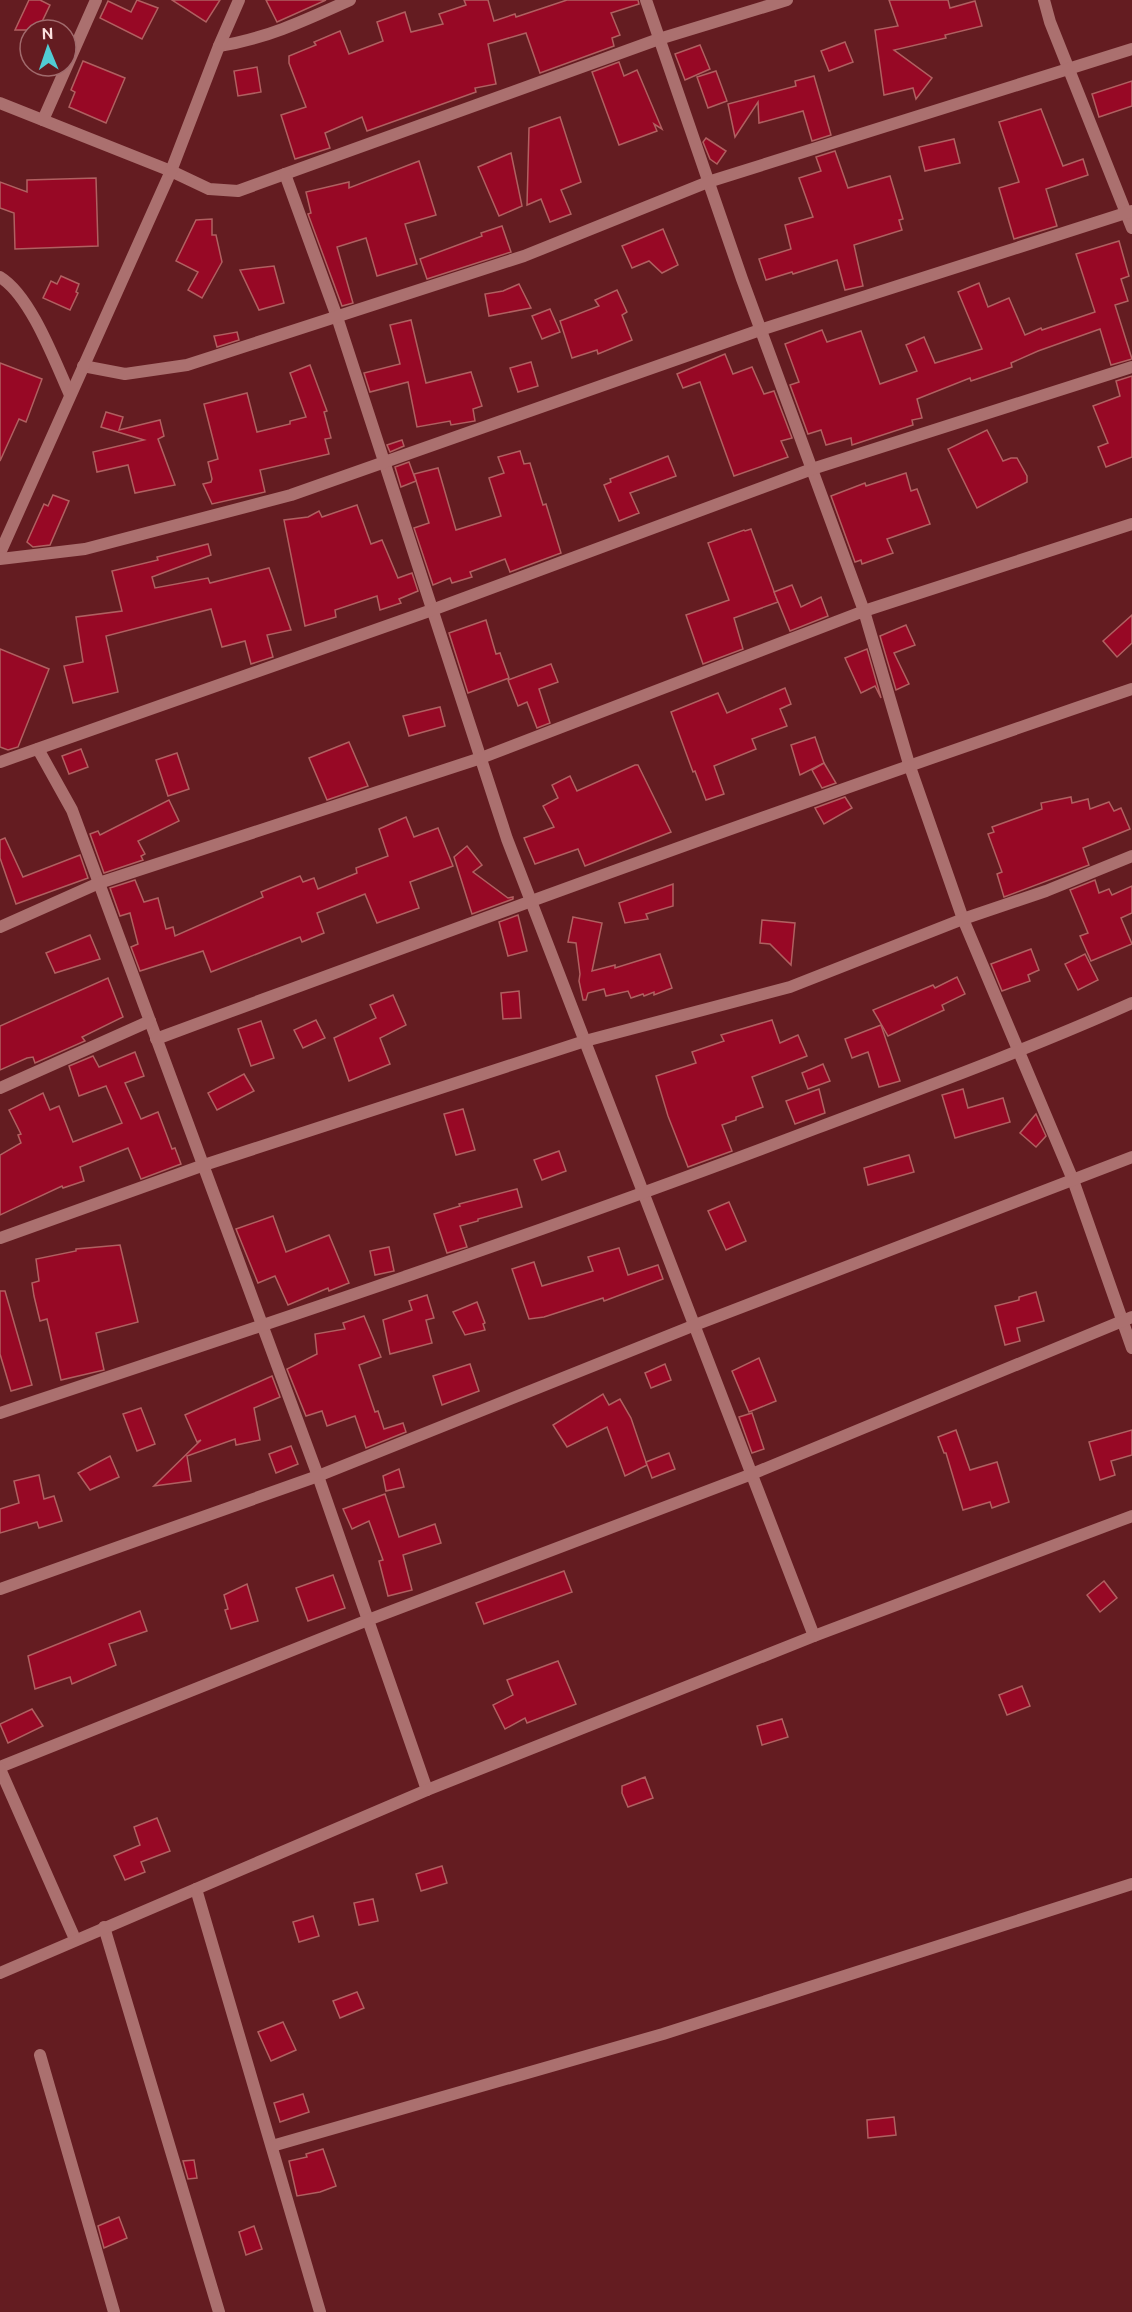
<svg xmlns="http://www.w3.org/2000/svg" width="1132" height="2312" viewBox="0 0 1132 2312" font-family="Ubuntu,sans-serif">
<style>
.building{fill:#970825;stroke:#b06061;stroke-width:1.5}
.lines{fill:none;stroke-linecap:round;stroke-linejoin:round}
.minor{stroke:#ab706f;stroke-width:12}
</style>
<rect width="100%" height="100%" fill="#641c21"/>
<g class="building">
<path d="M29 0H40L50 5 38 30H15Z"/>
<path d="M137 0 158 8 142 39 100 18 108 1 131 12Z"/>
<path d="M172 0H220L206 22Z"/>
<path d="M266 0H326L277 22Z"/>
<path d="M464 0H488L494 21 515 14 516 17 567 0H638L639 4 611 13 620 35 612 38 614 46 540 73 526 33 488 44 496 84 475 88 476 92 367 131 362 117 325 133 330 148 295 159 281 115 306 107 289 63V56L316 45 314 42 340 31 349 54 383 41 377 22 405 12 411 32 443 24 439 14 466 5Z"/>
<path d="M889 0H948L950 8 975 1 982 26 945 35 946 38 894 50 932 78 916 99 913 88 884 95 875 30 898 26Z"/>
<path d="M845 42 853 62 829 71 821 51Z"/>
<path d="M700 45 710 69 685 80 675 54Z"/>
<path d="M83 61 125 78 106 123 69 107 75 92 71 90Z"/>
<path d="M619 62 624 76 637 70 662 129 654 124 657 131 619 145 592 72Z"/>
<path d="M257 67 261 92 238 96 234 71Z"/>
<path d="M716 71 727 101 708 108 697 77Z"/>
<path d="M814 76 831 135 812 141 803 111 759 123 758 102 735 137 728 104 796 86 795 81Z"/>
<path d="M1132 81V106L1099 117 1092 94Z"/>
<path d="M1041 109 1063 166 1083 159 1088 175 1046 189 1057 226 1014 239 999 188 1019 182 999 122Z"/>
<path d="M560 117 581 182 561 190 571 214 550 222 541 199 527 205 529 128Z"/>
<path d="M706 138 726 151 717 164 710 159 703 142Z"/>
<path d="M954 139 960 163 925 171 919 147Z"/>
<path d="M835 151 848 188 890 176 903 219 899 220 902 230 854 245 863 286 845 290 837 260 793 274 792 272 766 280 759 259 791 249 785 225 813 217 799 178 821 171 816 157Z"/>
<path d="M511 153 522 206 499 216 478 167Z"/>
<path d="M419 161 436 215 405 224 417 264 377 276 366 238 337 247 353 303 342 306 308 214 311 213 306 192 349 182V188Z"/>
<path d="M96 178 98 246 15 249 14 213 0 208V182L27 192V180Z"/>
<path d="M212 219V235H216L222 262 202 298 188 290 198 272 176 261 196 220Z"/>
<path d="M502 226 511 252 427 279 420 259 482 236 481 233Z"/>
<path d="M663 229 678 265 662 273 649 261 632 268 622 246Z"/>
<path d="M1119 241 1129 276 1121 279 1128 301 1115 305 1132 359 1111 365 1100 329 1038 351 1011 363 1012 367 971 381 970 378 917 399 922 418 912 420 913 425 852 445 851 438 826 445 821 430 808 434 790 385 799 382 785 344 822 330 827 342 861 331 880 384 917 371 906 345 924 337 935 363 982 349 958 292 979 283 988 307 1009 298 1025 335 1041 328 1042 330 1095 312 1076 254Z"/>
<path d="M274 266 284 303 259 310 240 270Z"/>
<path d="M61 276 79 284 76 292 78 293 70 310 43 298 51 281 57 284Z"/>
<path d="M519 284 531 308 489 316 485 294 503 291Z"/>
<path d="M617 290 627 312 622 315 632 340 598 354 597 350 572 358 560 321 599 306 595 300Z"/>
<path d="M550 309 560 332 542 339 532 316Z"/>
<path d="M411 320 426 383 471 372 482 406 473 409 475 421 451 425 450 421 417 427 408 382 370 392 364 373 400 364 390 325Z"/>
<path d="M237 332 239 340 217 347 214 336Z"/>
<path d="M725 354 733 374 752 367 764 394 774 391 792 438 781 441 788 457 734 476 700 382 683 388 677 374Z"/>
<path d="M531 362 538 386 518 392 510 368Z"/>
<path d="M0 363 42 379 26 422 19 419 0 461Z"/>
<path d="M310 365 327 411 324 412 331 438 325 439 329 454 260 470 265 492 212 504 203 484 211 482 212 479 208 462 218 459 204 404 247 393 257 432 290 424V421L306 417 290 373Z"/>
<path d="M1132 376V457L1106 467 1098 447 1108 443 1093 406 1120 396 1116 381Z"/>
<path d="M106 412 123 417 119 430 160 420 164 436 158 439 175 485 135 493 128 465 97 472 93 452 144 440 101 427Z"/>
<path d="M987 430 1003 461 1011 458H1017L1027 476V482L977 508 948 449Z"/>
<path d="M402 440 404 446 390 452 387 445Z"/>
<path d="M520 451 524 464 530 463 543 505 546 504 561 553 510 572 505 559 470 572 472 577 452 583 450 578 433 585 414 528 429 523 414 474 438 468 456 530 501 516 489 478 504 473 498 457Z"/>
<path d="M668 456 676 476 630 493 639 513 619 521 604 485 611 482 610 479Z"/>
<path d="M409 462 416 481 401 487 395 467Z"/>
<path d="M906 473 911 491 917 489 930 524 887 539 893 553 862 564 861 560 855 562 831 496 865 483 866 486Z"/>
<path d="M53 495 69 501 50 545 33 547 27 542 44 504 48 506Z"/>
<path d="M357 505 371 544 382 540 398 578 412 573 418 591 399 599 401 603 380 610 377 596 335 610 336 617 305 626 284 520 308 517 319 511 322 517Z"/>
<path d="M751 529 778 602 734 618 743 649 703 664 686 615 729 600 708 543 744 530 745 531Z"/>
<path d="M208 544 211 555 152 577 155 588 208 578 210 583 269 568 291 630 267 635 273 657 251 664 245 641 222 647 211 609 106 636 118 692 73 703 64 666 83 662 76 617 122 611 112 571 158 560 157 557Z"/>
<path d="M792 585 801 607 821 597 828 616 790 631 774 592Z"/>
<path d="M1132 615V643L1117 657 1103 641Z"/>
<path d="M486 620 496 654 500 653 509 678 468 693 449 633Z"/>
<path d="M906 625 915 645 894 653 909 684 896 690 880 636Z"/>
<path d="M0 649 49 669 18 747 8 750 0 747Z"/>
<path d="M867 649 881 698 875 686 861 693 845 658Z"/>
<path d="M551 664 558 682 539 689 550 723 537 728 527 702 518 706 508 680Z"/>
<path d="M785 688 791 704 780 709 787 726 752 739 756 749 714 766 724 794 706 800 695 771 693 772 671 712 718 693 727 713Z"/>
<path d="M440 707 445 726 409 736 403 716Z"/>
<path d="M815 737 824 763 800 775 791 745Z"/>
<path d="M349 742 368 786 327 800 309 758Z"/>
<path d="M81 749 88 767 69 774 62 756Z"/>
<path d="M177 753 189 789 168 796 156 760Z"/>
<path d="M824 763 836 783 822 788 812 770Z"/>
<path d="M635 765H638L671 832 585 866 578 849 535 864 524 838 554 827 543 806 558 798 552 785 570 776 577 791Z"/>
<path d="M845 797 852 808 824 824 815 808Z"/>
<path d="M1071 797 1072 803 1088 799 1090 809 1109 802 1114 811 1121 808 1130 829 1083 848 1089 865 1004 897 997 874 1002 872 988 834 994 832 992 827 1042 809 1041 803Z"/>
<path d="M169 800 179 821 138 841 145 854 141 856 143 860 104 873 90 834 98 831 100 835Z"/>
<path d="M406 817 414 837 438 828 453 866 410 882 419 908 377 923 365 894 317 913 324 933 302 942 300 937 211 972 203 951 140 971 131 947 138 944 130 913 120 916 110 888 135 880 144 902 158 898 166 929 173 927 175 936 263 897 261 892 300 876 303 882 314 878 318 889 357 873 356 868 388 856 379 829Z"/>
<path d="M5 838 23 877 80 855 88 878 16 904 0 858V840Z"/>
<path d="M467 846 482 865 473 872 508 898 513 897V899L472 914 454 857Z"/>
<path d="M1095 880 1099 893 1109 889 1112 895 1132 886V913L1121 918 1132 944 1091 961 1080 936 1088 933 1070 890Z"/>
<path d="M673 884V906L646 914 648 919 625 923 619 903Z"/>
<path d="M518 915 527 951 508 956 499 922Z"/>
<path d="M573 917 602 923 592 971 615 965V968L660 954 672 988 654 995V992L644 996 643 994 631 998 628 991 606 996 604 989 588 993 586 1000H583L579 981 580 974 576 943 568 942Z"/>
<path d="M762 920 795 923 791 965 770 944 760 943Z"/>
<path d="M90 935 100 959 55 973 46 953Z"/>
<path d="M1031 949 1039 970 1028 975 1030 981 1002 991 991 964Z"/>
<path d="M1085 954 1098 980 1078 990 1065 964Z"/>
<path d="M957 977 965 994 942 1005 944 1010 888 1036 873 1010 933 985 935 988Z"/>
<path d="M108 978 123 1017 82 1037 85 1041 35 1063 33 1057 27 1058 0 1070V1026Z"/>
<path d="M519 991 521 1018 503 1019 501 993Z"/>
<path d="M393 995 406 1025 380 1038 390 1064 349 1081 334 1038 376 1018 370 1005Z"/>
<path d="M316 1020 325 1038 303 1048 294 1030Z"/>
<path d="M772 1020 780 1043 798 1035 807 1056 752 1077 763 1107 736 1117V1120L722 1125 732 1151 688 1167 668 1116 656 1076 696 1063 692 1052 724 1041 721 1035Z"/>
<path d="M261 1021 274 1058 251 1066 238 1029Z"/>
<path d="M881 1025 900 1081 879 1087 868 1052 852 1058 845 1039Z"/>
<path d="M135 1052 144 1076 125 1083 141 1119 158 1112 172 1149 175 1148 181 1164 141 1179 128 1148 80 1167 84 1181 63 1188 62 1186 0 1215V1155L21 1143 18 1135 21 1134 9 1110 43 1093 50 1110 59 1106 73 1142 122 1123 106 1086 79 1096 69 1066 93 1056 99 1067Z"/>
<path d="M823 1064 830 1081 808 1089 802 1073Z"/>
<path d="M244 1074 254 1091 217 1110 208 1093Z"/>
<path d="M819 1089 825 1113 795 1124 786 1101Z"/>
<path d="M963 1089 968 1108 1003 1098 1010 1122 955 1138 942 1095Z"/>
<path d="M463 1109 475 1150 456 1155 444 1114Z"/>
<path d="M1036 1114 1046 1136 1036 1147 1020 1133Z"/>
<path d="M559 1151 566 1171 542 1180 534 1160Z"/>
<path d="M909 1155 914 1172 868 1185 864 1168Z"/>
<path d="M517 1189 522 1207 478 1219V1221L460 1226 467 1247 447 1253 434 1214 460 1206 459 1204Z"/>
<path d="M729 1202 746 1241 726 1250 708 1211Z"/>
<path d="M273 1216 286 1252 329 1235 349 1283 329 1291 328 1288 288 1305 275 1276 258 1283 236 1229Z"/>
<path d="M120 1245 138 1322 96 1333 104 1370 61 1380 47 1319 40 1321 34 1296 32 1283 39 1281 36 1259 76 1251V1249Z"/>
<path d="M389 1247 394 1271 375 1275 370 1251Z"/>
<path d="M619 1248 628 1275 658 1265 663 1279 604 1301 603 1298 544 1317 529 1319 512 1269 534 1262 542 1286 593 1271 588 1257Z"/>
<path d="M0 1291H5L32 1385 11 1391 0 1354Z"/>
<path d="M1036 1292 1044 1321 1017 1328 1020 1341 1005 1345 995 1306 1019 1300V1297Z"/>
<path d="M427 1295 434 1318 426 1320 432 1343 390 1354 383 1320 412 1310 409 1301Z"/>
<path d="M477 1302 485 1323 483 1324 485 1330 465 1335 453 1312Z"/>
<path d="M364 1316 381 1357 359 1365 375 1412 378 1411 384 1429 403 1423 406 1432 366 1448 355 1416 327 1426 322 1411 306 1416 287 1369 317 1354 315 1334 345 1329 343 1323Z"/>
<path d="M759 1358 776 1401 749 1412 732 1371Z"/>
<path d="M470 1364 479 1391 442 1405 433 1376Z"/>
<path d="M665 1364 671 1380 651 1388 645 1373Z"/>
<path d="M272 1376 280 1397 254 1408 260 1440 236 1445 235 1439 187 1456 191 1481 154 1486 201 1440 197 1442 185 1415Z"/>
<path d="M603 1394 609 1405 620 1399 631 1418 647 1465 625 1476 607 1427 567 1447 553 1425Z"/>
<path d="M141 1408 155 1444 137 1451 123 1414Z"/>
<path d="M752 1413 764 1449 752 1453 739 1417Z"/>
<path d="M956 1430 970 1470 997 1462 1009 1502 992 1508 990 1502 963 1510 946 1453H944L938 1437Z"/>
<path d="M1132 1430V1455L1111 1461 1115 1475 1100 1480 1089 1442Z"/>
<path d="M291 1446 298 1464 276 1473 269 1454Z"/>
<path d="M669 1453 675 1469 652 1478 646 1462Z"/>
<path d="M110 1456 119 1477 90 1490 78 1473Z"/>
<path d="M399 1469 404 1487 386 1491 383 1476Z"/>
<path d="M39 1475 44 1499 54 1496 62 1521 39 1528 37 1522 0 1533V1509L19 1503 14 1481Z"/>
<path d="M385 1494 399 1537 435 1524 441 1543 403 1555 412 1590 388 1596 379 1561 383 1560 369 1521 352 1529 343 1509Z"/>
<path d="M564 1571 572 1592 484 1624 476 1603Z"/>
<path d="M333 1575 345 1608 308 1621 296 1588Z"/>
<path d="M1104 1581 1117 1598 1100 1612 1087 1595Z"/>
<path d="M247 1584 258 1621 231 1629 225 1610 228 1609 224 1595Z"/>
<path d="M140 1611 147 1631 109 1644 116 1665 72 1684 70 1677 35 1689 28 1656Z"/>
<path d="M558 1661 576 1704 527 1723 525 1718 505 1729 493 1705 513 1695 507 1680Z"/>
<path d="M1022 1686 1030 1706 1007 1715 999 1695Z"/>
<path d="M32 1709 43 1726 8 1743 0 1724Z"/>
<path d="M782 1719 788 1737 762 1745 757 1726Z"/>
<path d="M645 1777 653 1798 628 1807 622 1793V1786Z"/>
<path d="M157 1818 170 1851 141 1862 145 1872 125 1880 114 1856 140 1845 134 1827Z"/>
<path d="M442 1866 447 1883 421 1891 416 1874Z"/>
<path d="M373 1899 378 1921 359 1925 354 1903Z"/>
<path d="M313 1916 319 1936 299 1942 293 1922Z"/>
<path d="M357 1992 364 2008 340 2018 333 2001Z"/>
<path d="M283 2022 296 2050 271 2061 258 2032Z"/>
<path d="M303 2094 309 2112 280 2122 274 2103Z"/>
<path d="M894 2117 896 2135 868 2138 867 2120Z"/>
<path d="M323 2149 336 2186 320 2192 297 2196 289 2161 307 2157 306 2154Z"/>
<path d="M194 2160 197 2178 188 2179 183 2161Z"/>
<path d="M119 2217 127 2238 104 2248 98 2226Z"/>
<path d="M254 2226 262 2249 246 2255 239 2232Z"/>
</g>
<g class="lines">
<g class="minor">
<path d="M646 0 742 279 864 611 1132 524"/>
<path d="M1044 0 1050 22 1132 228"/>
<path d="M219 46C266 39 308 19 350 0"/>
<path d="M0 103 171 171 209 189 238 191 659 39 787 0"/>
<path d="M43 120 96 0"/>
<path d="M285 174 337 317 507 839 814 1636"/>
<path d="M0 277C31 296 55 362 70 395"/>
<path d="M83 366 125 374 187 365 524 256 708 182 1132 49"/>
<path d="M0 553 171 171 219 46 239 0"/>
<path d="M0 559 85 549 291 495 760 330 1132 211"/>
<path d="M38 749 72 810 318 1476 427 1790"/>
<path d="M0 762 432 610 812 469 1132 367"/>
<path d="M0 927 99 883 481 758 864 611 909 764 963 919 1073 1180 1132 1348"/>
<path d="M156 1039C480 919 805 800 1132 689"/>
<path d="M0 1088 150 1021"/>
<path d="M0 1238 204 1165 585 1041 790 987 963 919 1046 891 1132 856"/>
<path d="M0 1413C274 1322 547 1231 817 1128 923 1088 1029 1049 1132 1003"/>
<path d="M0 1589 318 1476 695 1325 1132 1157"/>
<path d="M0 1767 368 1620 752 1474 1132 1317"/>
<path d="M0 1769 75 1939"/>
<path d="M196 1889 320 2312"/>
<path d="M104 1927 219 2312"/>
<path d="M0 1973 427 1790 814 1636 1132 1516"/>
<path d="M40 2055 114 2312"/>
<path d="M272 2146 663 2034 1132 1884"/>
</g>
</g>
<g transform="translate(48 48) rotate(358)"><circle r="28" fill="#641c21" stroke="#a16b6d" stroke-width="1.5"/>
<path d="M0-4.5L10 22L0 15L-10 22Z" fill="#51ccd3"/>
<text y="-9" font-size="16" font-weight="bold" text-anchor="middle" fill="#fde1e0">N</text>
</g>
</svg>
